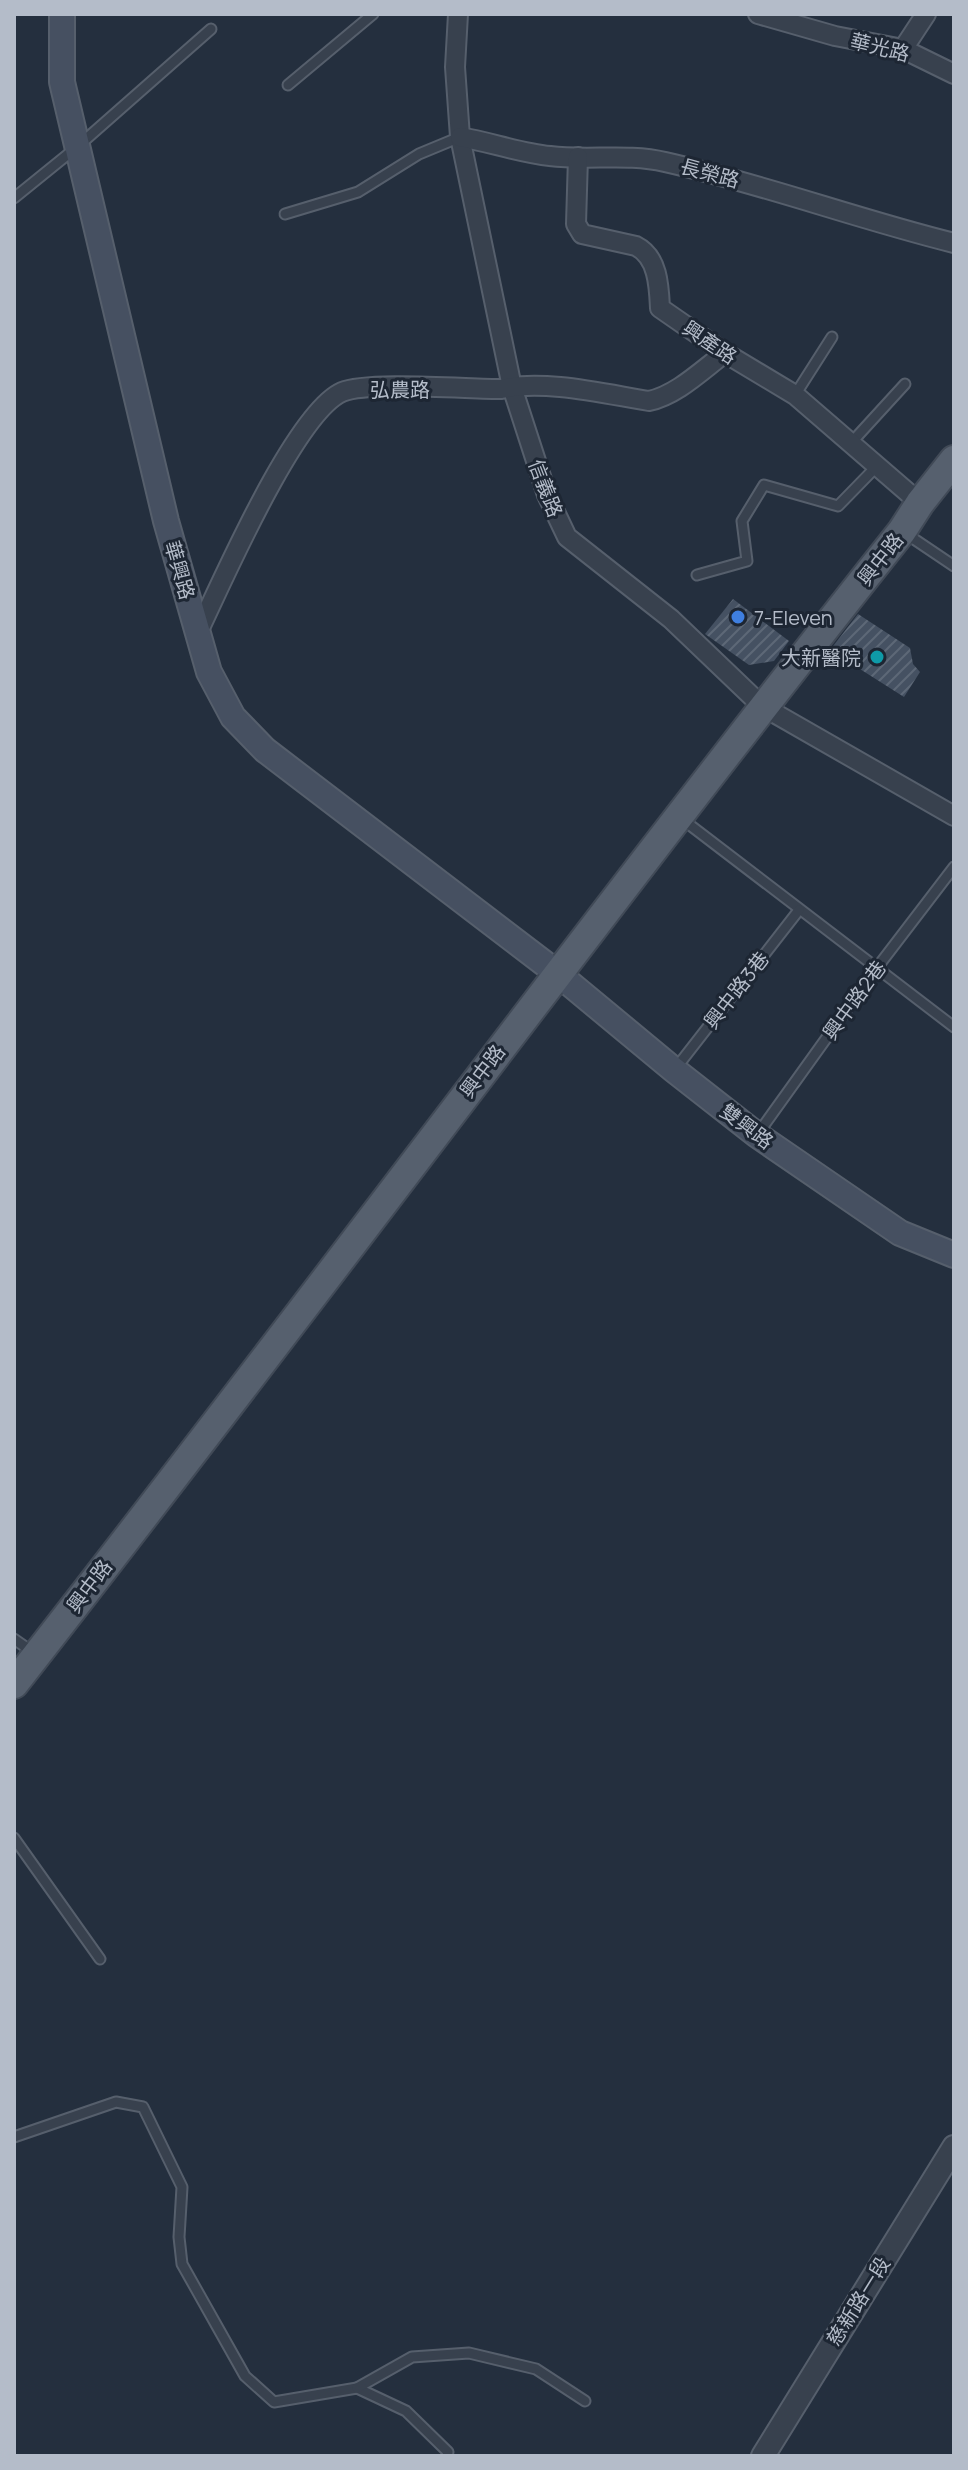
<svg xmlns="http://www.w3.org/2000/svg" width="968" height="2470" viewBox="0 0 968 2470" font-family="Manrope,'Noto Sans TC',sans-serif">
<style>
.building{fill:url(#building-hatch)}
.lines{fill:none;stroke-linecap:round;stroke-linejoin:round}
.service-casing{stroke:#565f6c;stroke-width:13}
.minor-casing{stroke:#565f6c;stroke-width:22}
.tertiary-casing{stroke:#565f6c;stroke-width:26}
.secondary-casing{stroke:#565f6c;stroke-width:28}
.primary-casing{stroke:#414a57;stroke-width:32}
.service{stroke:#38414e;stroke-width:9}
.minor{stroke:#38414e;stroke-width:18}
.tertiary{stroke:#38414e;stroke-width:22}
.secondary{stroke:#465061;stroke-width:24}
.primary{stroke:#56606e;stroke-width:28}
.shop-dot{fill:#3f7fe0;stroke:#1d2633;stroke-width:3}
.culture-dot{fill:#0f9aa8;stroke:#1d2633;stroke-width:3}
.labels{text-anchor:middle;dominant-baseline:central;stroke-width:6;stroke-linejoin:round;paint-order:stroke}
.street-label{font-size:20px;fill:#b4bcc9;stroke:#1d2633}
.poi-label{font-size:20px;fill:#b4bcc9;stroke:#1d2633;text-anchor:start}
</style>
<defs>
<pattern id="building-hatch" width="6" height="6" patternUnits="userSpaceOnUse" patternTransform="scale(2)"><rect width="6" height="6" fill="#455162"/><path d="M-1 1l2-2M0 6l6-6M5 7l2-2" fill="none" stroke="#5d6877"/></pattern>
</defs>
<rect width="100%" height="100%" fill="#242f3e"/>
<g class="building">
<path d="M733 599 789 641 774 661 749 665 705 634Z"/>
<path d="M858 614 910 648 913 664 920 672 904 697 830 650Z"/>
</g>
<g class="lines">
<g class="service-casing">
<g id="service">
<path d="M288 85 373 14"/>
<path d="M14 198 77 147 211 29"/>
<path d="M285 214 358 192 419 154 460 137"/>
<path d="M795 395 832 337"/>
<path d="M851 443 905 384"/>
<path d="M905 533 954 566"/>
<path d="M697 575 747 561 742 521 764 485 838 506 877 466"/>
<path d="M682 819 954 1027"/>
<path d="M676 1068 799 910"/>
<path d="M757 1135 876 969 954 867"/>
<path d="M14 1639 34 1653"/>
<path d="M14 1838 100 1959"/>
<path d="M14 2137 116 2102 143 2107 182 2187 179 2237 182 2264 245 2376 274 2402 357 2388 406 2411 448 2452 447 2456"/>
<path d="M357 2388 412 2357 469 2353 536 2369 585 2401"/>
</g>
</g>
<g class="minor-casing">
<g id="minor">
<path d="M458 14 455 67 460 137 512 387 547 495 567 537 671 619 762 706 954 816"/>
<path d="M758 14 835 36 903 49 954 74"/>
<path d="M903 49 926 14"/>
<path d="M460 137C490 142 520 153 550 156 588 161 627 153 665 162 763 184 857 219 954 243"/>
<path d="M578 157 576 224 582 234 636 246C658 257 659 286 660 308L725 353 795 395 920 503"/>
<path d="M198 632C222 582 295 413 342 392 368 381 467 389 501 389 544 379 605 394 649 401 677 395 702 370 725 353"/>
</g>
</g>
<g class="tertiary-casing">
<path id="tertiary" d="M763 2456 954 2147"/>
</g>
<g class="secondary-casing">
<path id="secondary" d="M62 14V82L166 521 209 672 233 717 265 750 557 973 674 1070 757 1135 900 1233 954 1255"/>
</g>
<g class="primary-casing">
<path id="primary" d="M14 1684C313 1302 600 911 902 531L920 503 954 460"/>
</g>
<use href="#service" class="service"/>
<use href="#minor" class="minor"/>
<use href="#tertiary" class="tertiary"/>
<use href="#secondary" class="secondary"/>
<use href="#primary" class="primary"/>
</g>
<circle class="shop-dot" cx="738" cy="617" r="8"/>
<circle class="culture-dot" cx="877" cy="657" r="8"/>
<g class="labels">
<g class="street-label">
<text transform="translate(880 47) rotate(14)">華光路</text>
<text transform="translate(710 173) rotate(15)">長榮路</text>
<text transform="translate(710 342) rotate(34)">興產路</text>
<text x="400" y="389">弘農路</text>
<text transform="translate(546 488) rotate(69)">信義路</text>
<text transform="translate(880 559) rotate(-52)">興中路</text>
<text transform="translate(180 570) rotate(74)">華興路</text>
<text transform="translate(736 990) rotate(-52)">興中路3巷</text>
<text transform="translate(854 1000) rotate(-54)">興中路2巷</text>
<text transform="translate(482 1071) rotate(-53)">興中路</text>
<text transform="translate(747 1126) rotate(37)">雙興路</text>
<text transform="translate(89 1586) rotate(-53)">興中路</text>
<text transform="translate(858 2301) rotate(-58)">慈新路一段</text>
</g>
<g class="poi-label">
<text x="754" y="617">7-Eleven</text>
<text x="861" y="657" text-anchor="end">大新醫院</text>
</g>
</g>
<rect width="968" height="2470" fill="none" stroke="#b4bcc9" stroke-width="32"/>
</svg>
